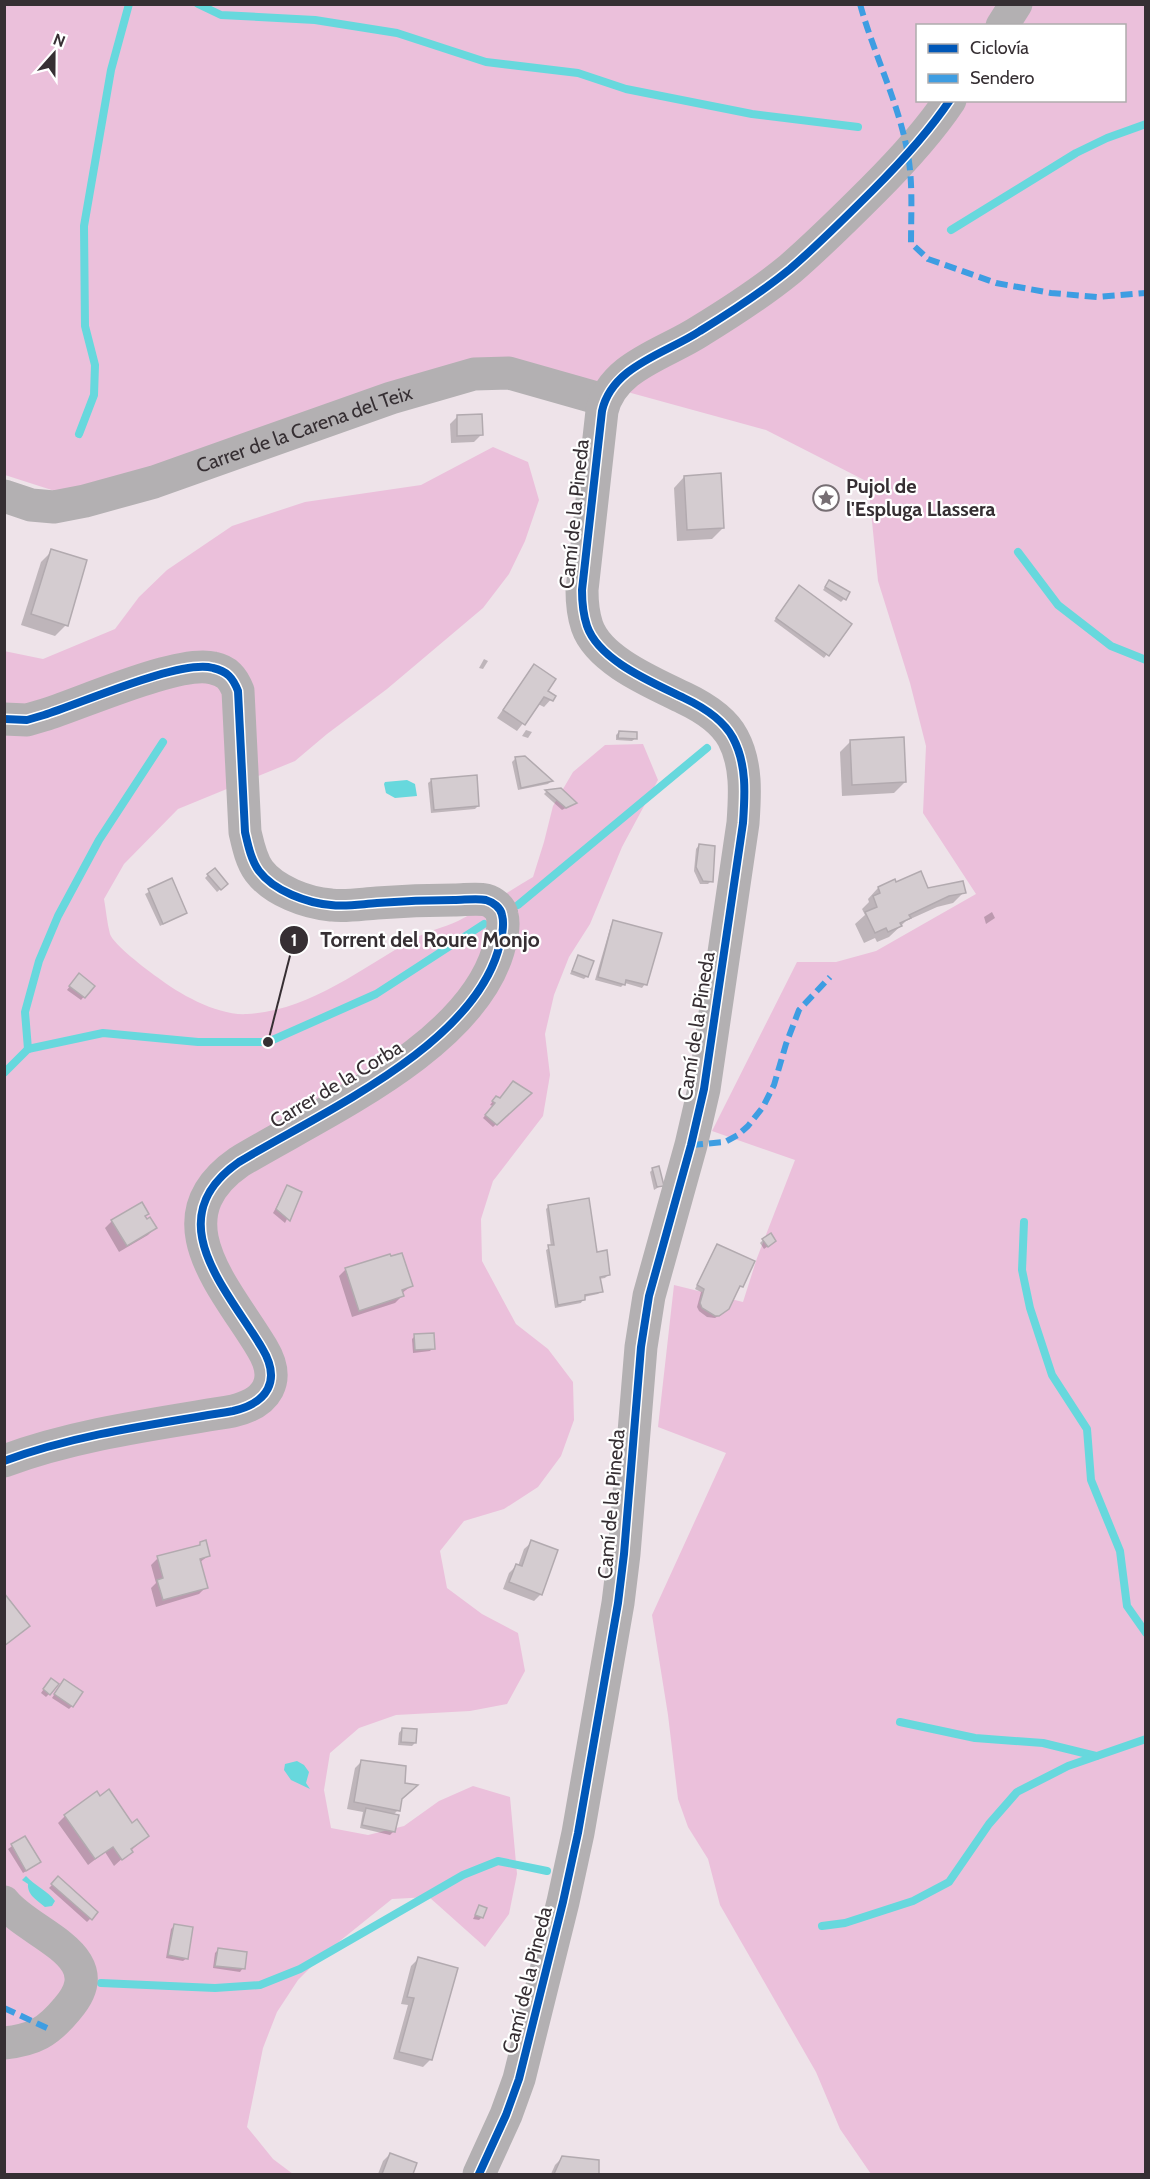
<svg xmlns="http://www.w3.org/2000/svg" width="1150" height="2179" viewBox="0 0 1150 2179" font-family="Cabin,sans-serif">
<style>
.green{fill:#ebc0db;fill-rule:evenodd}
.water{fill:#67d8dd}
.shadow{fill:#0003}
.lines{fill:none;stroke-linecap:round;stroke-linejoin:round}
.stream{stroke:#67d8dd;stroke-width:8}
.building{fill:#d4ccd0;stroke:#b2aaaf;stroke-width:1.5}
.minor{stroke:#b3b0b2;stroke-width:33}
.quiet{stroke:#3e9de2;stroke-width:6;stroke-dasharray:12 6;stroke-linecap:butt}
.cycleway-casing{stroke:#fff;stroke-width:11}
.cycleway{stroke:#0057b8;stroke-width:8}
.labels{text-anchor:middle;dominant-baseline:central;stroke-width:4.5;stroke-linejoin:round;paint-order:stroke}
.street-label{font-size:20px;fill:#362f33;stroke:#fff}
.poi-label{font-size:20px;font-weight:bold;fill:#362f33;stroke:#fff;text-anchor:start}
.leader{fill:none;stroke:#362f33;stroke-width:2}
.callout-dot{fill:#362f33;stroke:#fff;stroke-width:2}
.mark-label{font-size:18px;text-anchor:middle;font-weight:bold;fill:#fff}
.callout-label{font-size:21px;text-anchor:middle;font-weight:bold;fill:#362f33;stroke:#fff;stroke-width:4.5;stroke-linejoin:round;paint-order:stroke}
</style>
<rect width="100%" height="100%" fill="#eee3e9"/>
<g class="green">
<path d="M5 5H1145V2174H871L840 2129 816 2072 720 1905 708 1859 688 1827 678 1799 668 1715 652 1615 726 1453 658 1427 674 1285 743 1302 757 1258 795 1160 712 1131 797 962H836L876 951 976 894 923 813 926 746 910 683 878 581 868 482 766 430 602 385 495 370 61 493 5 475ZM918 26H1124V100H918Z"/>
<path d="M493 447 528 462 539 500 525 541 509 574 483 608 387 689 327 734 295 761 178 809 124 864 104 899C106 910 107 923 110 934 113 944 147 970 157 977 179 994 218 1016 247 1014 309 1011 360 969 412 940 426 931 443 928 458 921 483 908 508 892 533 877L544 842 553 806 573 772 605 745 643 744 658 780 622 847 590 924 569 957 554 995 545 1034 550 1075 543 1116 493 1181 481 1219 482 1261 516 1324 548 1349 573 1382 574 1420 561 1456 538 1487 504 1509 464 1521 440 1551 447 1588 482 1614 518 1633 525 1671 507 1704 470 1711 396 1715 359 1728 330 1753 324 1790 331 1828 368 1835 404 1826 439 1801 473 1786 510 1797 517 1874 509 1914 485 1947 429 1897 392 1899 325 1953 298 1980 277 2012 263 2048 247 2127 273 2159 293 2174H5L4 651 43 659 115 629 139 597 167 570 232 526 305 502 421 485Z"/>
</g>
<g class="water">
<path d="M407 780 415 784 417 796 395 798 386 793 384 784 385 782Z"/>
<path d="M297 1761 304 1765 309 1772 306 1783 310 1789 291 1780 284 1770 285 1764Z"/>
<path d="M26 1876C34 1885 49 1892 55 1901L52 1906 45 1907C37 1900 27 1895 28 1884L22 1880Z"/>
</g>
<g class="shadow">
<path d="M457 417 482 434 474 442 451 443 450 424Z"/>
<path d="M684 477 723 528 712 539 677 541 674 488Z"/>
<path d="M52 551 66 625 55 636 21 625 41 562Z"/>
<path d="M829 581 844 599 841 602 823 590Z"/>
<path d="M796 590 850 624 824 658 774 621Z"/>
<path d="M484 659 488 661 483 669 479 668Z"/>
<path d="M535 666 546 692 554 696 544 707 538 704 517 731 497 718 528 673Z"/>
<path d="M526 730 532 732 528 738 522 736Z"/>
<path d="M619 732 636 738 632 741 616 740V735Z"/>
<path d="M851 741 905 782 894 793 842 796 840 752Z"/>
<path d="M515 759 551 781 548 784 518 790 512 762Z"/>
<path d="M432 780 478 806 475 809 431 813 428 783Z"/>
<path d="M560 789 575 803 562 810 544 794 546 792Z"/>
<path d="M699 845 711 881 708 884H700L694 871 696 849Z"/>
<path d="M208 875 223 887 217 892 205 878Z"/>
<path d="M171 880 185 913 160 926 145 894Z"/>
<path d="M895 884 927 890 964 892 953 903 937 907 906 921 889 937 877 942 875 938 864 943 855 924 865 915 862 909 869 902 868 899 878 888Z"/>
<path d="M992 912 995 918 986 924 984 917Z"/>
<path d="M614 922 645 984 642 988 625 983 621 987 595 980 611 925Z"/>
<path d="M707 955 706 966H703L704 959Z"/>
<path d="M578 957 587 976 584 979 570 974Z"/>
<path d="M76 978 93 986 81 1000 67 990Z"/>
<path d="M529 1093 493 1127 483 1118 493 1106 490 1105 493 1101Z"/>
<path d="M653 1169 662 1185 654 1190 650 1172Z"/>
<path d="M288 1186 300 1193 285 1223 273 1213Z"/>
<path d="M549 1206 596 1253 609 1274 605 1278 599 1279 601 1291 598 1294 584 1297 581 1303 555 1308 546 1250 551 1247 546 1209Z"/>
<path d="M144 1217 155 1228 148 1235 119 1252 105 1228 112 1221Z"/>
<path d="M763 1240 771 1244 764 1249 760 1243Z"/>
<path d="M717 1245 741 1286 724 1312 715 1318 707 1317 699 1311 697 1307 701 1292 695 1289Z"/>
<path d="M346 1269 411 1286 401 1294 402 1296 395 1303 352 1317 339 1276Z"/>
<path d="M415 1336 433 1348 430 1351 413 1353 412 1339Z"/>
<path d="M532 1542 541 1594 534 1601 503 1589 509 1573 516 1566H518L524 1549Z"/>
<path d="M200 1544 208 1556 199 1563 206 1587 199 1594 156 1607 151 1588 156 1583 151 1565 158 1558 197 1547Z"/>
<path d="M48 1683 49 1694 46 1697 41 1693Z"/>
<path d="M61 1684 72 1706 69 1709 52 1698Z"/>
<path d="M402 1729 415 1743 412 1746 398 1745 399 1733Z"/>
<path d="M362 1761 400 1799 398 1810 393 1815 394 1831 390 1835 360 1828 363 1812 347 1809 355 1768Z"/>
<path d="M65 1816 131 1825 147 1836 114 1866 105 1852 88 1865 58 1823Z"/>
<path d="M24 1838 36 1865 23 1873 8 1849Z"/>
<path d="M58 1879 96 1913 87 1922 49 1888Z"/>
<path d="M479 1907 482 1917 479 1920 473 1919Z"/>
<path d="M174 1926 187 1958 183 1961 166 1958 171 1929Z"/>
<path d="M218 1950 243 1968 240 1972 213 1968 215 1953Z"/>
<path d="M418 1959 431 2059 423 2067 393 2059 408 2005 401 2004 411 1966Z"/>
<path d="M390 2154 415 2164 411 2174H378L383 2161Z"/>
<path d="M562 2158 597 2162 598 2174H551L555 2165Z"/>
</g>
<g class="lines">
<g class="stream">
<path d="M198 4 221 15 315 20 397 33 486 62 578 73 626 89 752 114 858 127"/>
<path d="M951 230 1076 153 1107 138 1146 124"/>
<path d="M79 434 94 395 95 365 85 326 84 226 111 70 129 4"/>
<path d="M1018 552 1058 605 1111 646 1146 660"/>
<path d="M518 905 707 748"/>
<path d="M28 1049 25 1012 39 961 58 916 99 840 163 742"/>
<path d="M4 1073 28 1049 103 1033 198 1042H268L376 994 484 924"/>
<path d="M1024 1222 1022 1270 1030 1308 1052 1375 1087 1429 1091 1480 1120 1551 1127 1606 1146 1633"/>
<path d="M900 1722 975 1738 1043 1743 1096 1756"/>
<path d="M822 1926 845 1923 913 1901 949 1882 989 1824 1017 1792 1068 1766 1146 1739"/>
<path d="M101 1983 215 1988 260 1985 300 1969 463 1875 498 1861 547 1871"/>
</g>
</g>
<g class="building">
<path d="M482 414 483 435 457 436V415Z"/>
<path d="M721 473 724 528 687 530 684 476Z"/>
<path d="M51 549 87 560 68 626 31 614Z"/>
<path d="M829 580 850 592 846 600 825 587Z"/>
<path d="M799 585 852 624 829 656 776 618Z"/>
<path d="M534 664 556 679 548 691 556 696 553 701 544 697 525 725 503 710Z"/>
<path d="M619 731 637 732V739L618 738Z"/>
<path d="M904 737 906 782 852 785 850 740Z"/>
<path d="M525 756 553 781 521 788 515 757Z"/>
<path d="M477 775 479 806 434 810 431 779Z"/>
<path d="M561 788 577 803 566 808 545 790Z"/>
<path d="M699 844 715 846 713 882 703 881 696 867Z"/>
<path d="M215 868 228 884 221 890 207 874Z"/>
<path d="M921 871 928 888 963 881 966 893 949 896 909 915 911 918 900 923 902 926 888 932 886 928 875 933 865 912 877 907 873 896 880 893 878 887 895 879 896 882Z"/>
<path d="M172 878 187 913 163 924 148 889Z"/>
<path d="M613 920 662 933 647 985 626 980 625 985 598 977Z"/>
<path d="M578 955 594 961 588 977 572 971Z"/>
<path d="M79 973 95 986 85 998 69 986Z"/>
<path d="M513 1081 532 1093 497 1125 485 1115 495 1103 492 1101 496 1096 500 1098Z"/>
<path d="M659 1166 664 1186 657 1187 652 1168Z"/>
<path d="M287 1185 302 1192 290 1221 276 1209Z"/>
<path d="M589 1198 597 1252 607 1250 610 1275 600 1277 603 1292 585 1295V1300L558 1305 548 1245H554L548 1205Z"/>
<path d="M142 1202 149 1214 145 1216 147 1219 150 1217 157 1228 127 1246 111 1220Z"/>
<path d="M771 1233 776 1241 768 1247 762 1239Z"/>
<path d="M717 1244 755 1261 743 1287 740 1286 729 1309 719 1316H715L702 1308 700 1303 704 1289 697 1285Z"/>
<path d="M402 1253 413 1286 402 1290 404 1296 359 1311 345 1268 390 1254 391 1256Z"/>
<path d="M434 1333 435 1349 415 1350 414 1334Z"/>
<path d="M206 1540 210 1556 200 1559 208 1588 163 1600 157 1580 163 1578 157 1556 200 1545V1542Z"/>
<path d="M531 1540 558 1550 542 1595 509 1582 516 1564 522 1566Z"/>
<path d="M4 1593 30 1626 4 1646Z"/>
<path d="M51 1678 59 1684 50 1695 43 1689Z"/>
<path d="M64 1679 83 1692 73 1707 54 1694Z"/>
<path d="M402 1728 417 1729 416 1743 401 1742Z"/>
<path d="M361 1760 406 1766 405 1783 418 1785 402 1799 400 1811 354 1802Z"/>
<path d="M109 1789 132 1823 137 1819 149 1836 131 1849 133 1852 122 1860 113 1847 95 1859 64 1815 97 1791 100 1796Z"/>
<path d="M366 1808 399 1815 395 1832 362 1825Z"/>
<path d="M25 1836 41 1862 26 1871 11 1844Z"/>
<path d="M58 1876 98 1912 92 1920 51 1884Z"/>
<path d="M479 1905 487 1908 483 1918 475 1915Z"/>
<path d="M174 1924 193 1927 188 1959 168 1955Z"/>
<path d="M218 1948 247 1952 245 1969 215 1966Z"/>
<path d="M418 1957 458 1968 432 2060 399 2052 414 1998 407 1997Z"/>
<path d="M390 2153 417 2163 413 2174H382Z"/>
<path d="M562 2156 599 2160V2174H554Z"/>
</g>
<g class="lines">
<g class="minor">
<path d="M1002 26 1016 4"/>
<path id="s1" d="M4 496 31 505 54 507 85 501 154 482 391 398 474 374 509 373 604 400"/>
<path d="M4 719 27 720 44 715C80 704 180 659 213 668 227 671 233 678 238 691L245 832C248 845 251 860 259 871 274 891 307 903 331 905 346 907 362 904 377 903 403 901 428 900 454 900 464 900 477 898 486 900 493 902 501 908 502 915 505 926 501 940 498 951 469 1048 320 1113 239 1162 157 1219 227 1289 262 1348 282 1381 267 1403 233 1411 156 1424 77 1434 4 1461"/>
<path d="M4 1902C31 1936 114 1955 67 2009 48 2032 34 2040 4 2043"/>
<path d="M479 2174 506 2115 519 2079 563 1902 578 1833 618 1603 624 1554 641 1347 649 1296 691 1145 704 1089 743 823C745 795 747 764 733 738 723 719 703 707 684 698 654 683 599 661 587 626 583 614 582 603 582 590L602 411C612 366 665 354 700 331 731 312 762 292 790 269 819 244 846 217 873 190 901 162 928 133 950 100"/>
</g>
<g class="quiet">
<path d="M860 4C874 55 899 103 908 155 913 184 911 214 911 243L928 259 996 283 1051 293 1097 297 1146 293"/>
<path d="M691 1145 725 1142 738 1135 748 1126 763 1107 774 1085 786 1044 799 1010 830 977"/>
<path d="M4 2008 47 2028"/>
</g>
<g class="cycleway-casing">
<g id="cycleway">
<path d="M4 719 27 720 44 715C80 704 180 659 213 668 227 671 233 678 238 691L245 832C248 845 251 860 259 871 274 891 307 903 331 905 346 907 362 904 377 903 403 901 428 900 454 900 464 900 477 898 486 900 493 902 501 908 502 915 505 926 501 940 498 951 469 1048 320 1113 239 1162 157 1219 227 1289 262 1348 282 1381 267 1403 233 1411 156 1424 77 1434 4 1461"/>
<path d="M479 2174 506 2115 519 2079 563 1902 578 1833 618 1603 624 1554 641 1347 649 1296 691 1145 704 1089 743 823C745 795 747 764 733 738 723 719 703 707 684 698 654 683 599 661 587 626 583 614 582 603 582 590L602 411C612 366 665 354 700 331 731 312 762 292 790 269 819 244 846 217 873 190 901 162 928 133 950 100"/>
</g>
</g>
<use href="#cycleway" class="cycleway"/>
</g>
<defs>
<g id="sight-ring" transform="scale(1.35)"><circle r="9.5" fill="#fff" stroke="#766e73" stroke-width="1.5"/><path d="M0-6L1.8-2.2L6-1.7L2.9 1.2L3.7 5.4L0 3.3L-3.7 5.4L-2.9 1.2L-6-1.7L-1.8-2.2Z" fill="#766e73"/></g>
</defs>
<g fill-rule="evenodd">
<use href="#sight-ring" x="826" y="498"/>
</g>
<g class="labels">
<g class="street-label">
<text stroke="none"><textPath href="#s1" startOffset="314">Carrer de la Carena del Teix</textPath></text>
<text transform="translate(574 514) rotate(-84)">Camí de la Pineda</text>
<text transform="translate(696 1026) rotate(-81)">Camí de la Pineda</text>
<text transform="translate(336 1084) rotate(-31)">Carrer de la Corba</text>
<text transform="translate(611 1504) rotate(-85)">Camí de la Pineda</text>
<text transform="translate(527 1980) rotate(-76)">Camí de la Pineda</text>
</g>
<g class="poi-label">
<text x="846" y="486">Pujol de<tspan x="846" dy="23">l'Espluga Llassera</tspan></text>
</g>
</g>
<path class="leader" d="M268 1042L294 940"/>
<g class="callout-dot">
<circle cx="268" cy="1042" r="6"/>
<circle cx="294" cy="940" r="15"/>
</g>
<g class="mark-label">
<text x="294" y="946">1</text>
</g>
<g class="callout-label">
<text x="430" y="947">Torrent del Roure Monjo</text>
</g>
<rect width="1150" height="2179" fill="none" stroke="#362f33" stroke-width="12"/>
<rect x="916" y="24" width="210" height="78" fill="#ffffff" stroke="#afacad" stroke-width="1.5"/>
<rect x="928" y="44" width="30" height="9" fill="#0057b8" stroke="#afacad" stroke-width="1.5"/>
<text x="970" y="54" font-size="18" fill="#362f33">Ciclovía</text>
<rect x="928" y="74" width="30" height="9" fill="#3e9de2" stroke="#afacad" stroke-width="1.5"/>
<text x="970" y="84" font-size="18" fill="#362f33">Sendero</text>
<g transform="translate(54 54) rotate(21)" stroke="#ffffff" stroke-width="4.5" paint-order="stroke">
<path d="M0-4.5L10 22L0 15L-10 22Z" fill="#362f33"/>
<text y="-9" font-size="16" font-weight="bold" text-anchor="middle" fill="#362f33">N</text>
</g>
</svg>
